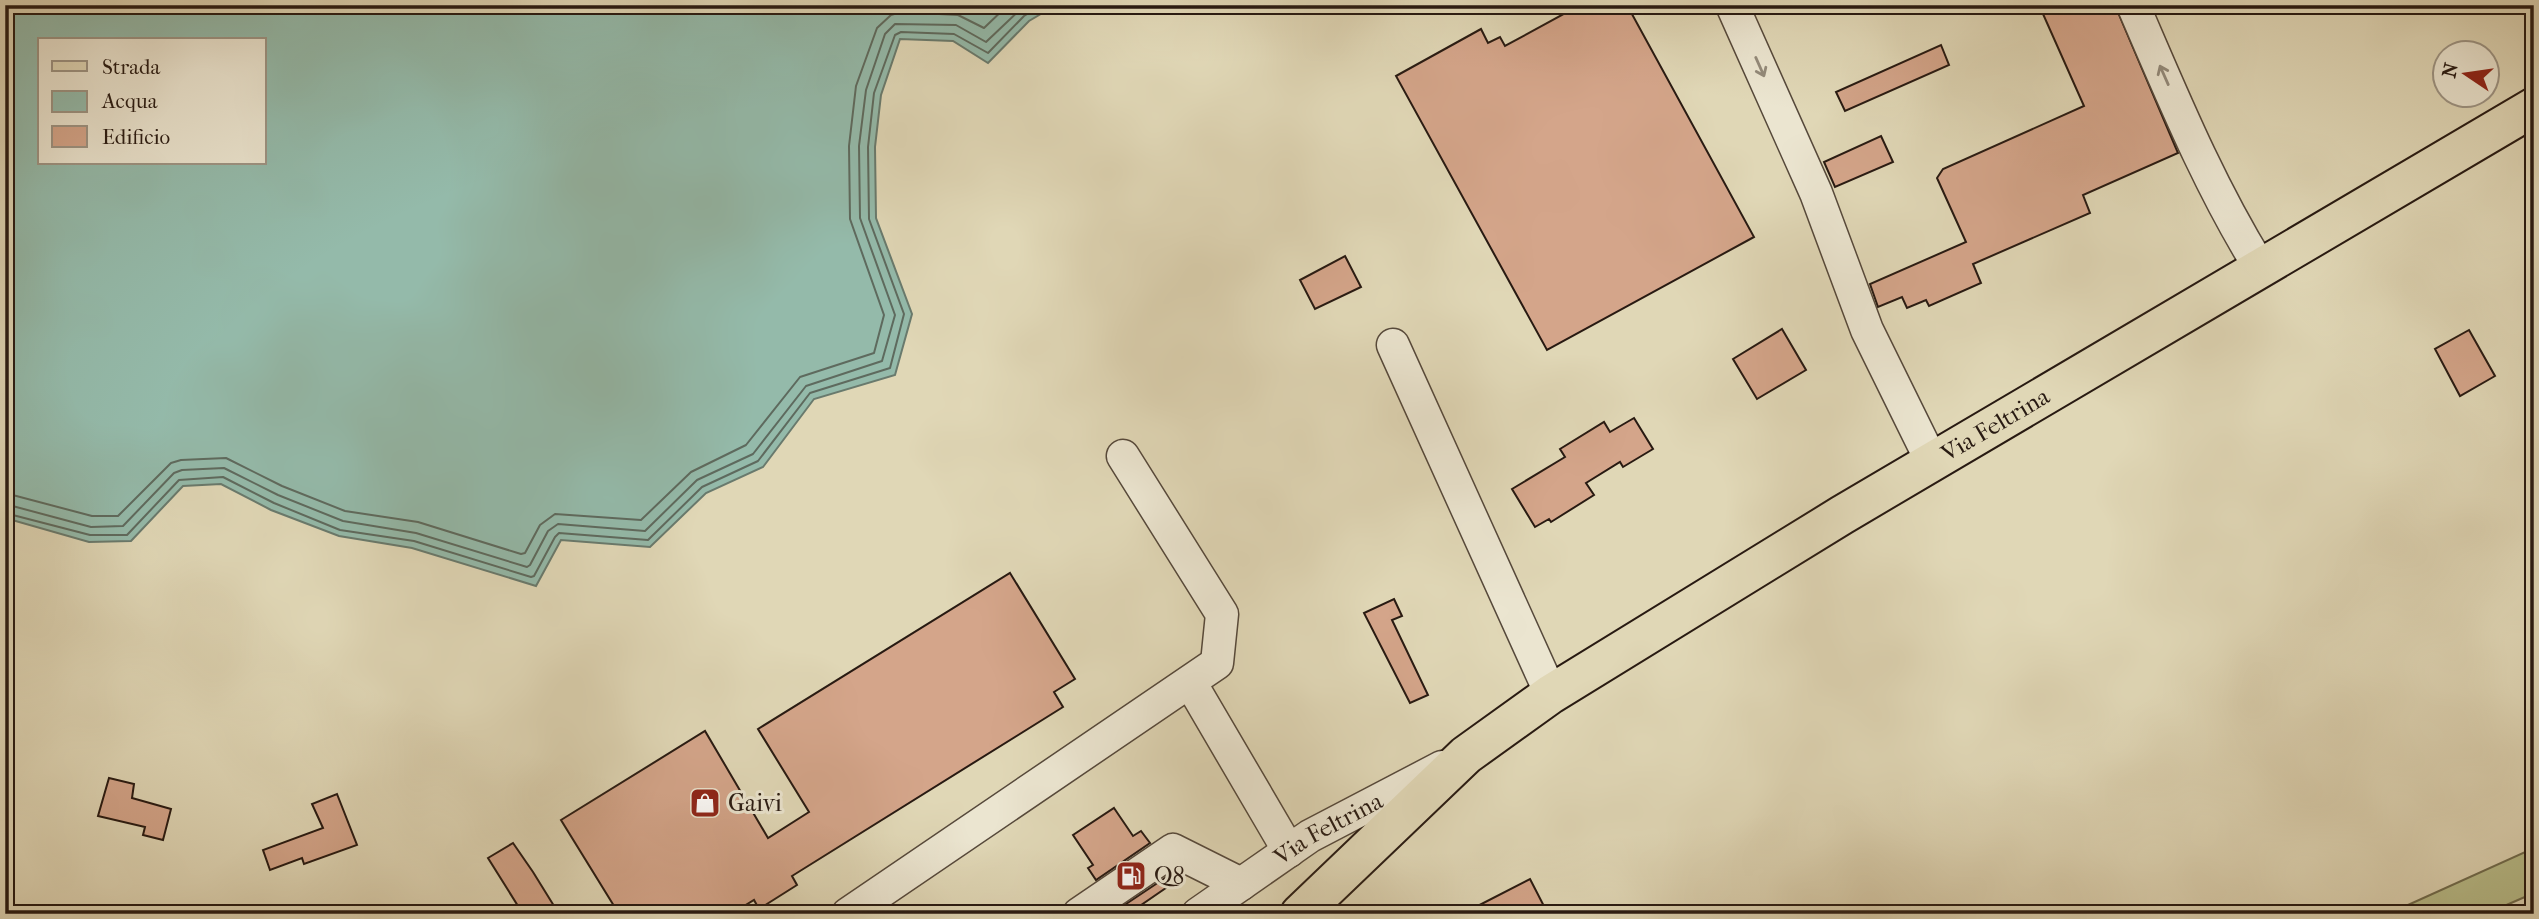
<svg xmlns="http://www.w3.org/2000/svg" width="2539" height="919" viewBox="0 0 2539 919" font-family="'IM FELL French Canon',serif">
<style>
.green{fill:#b8bd8a;stroke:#706c4e;stroke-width:2}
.water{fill:#94baaa;stroke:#697a6d;stroke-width:2;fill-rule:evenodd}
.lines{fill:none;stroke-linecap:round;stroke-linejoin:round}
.shore{stroke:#5e6a5e;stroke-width:2}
.building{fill:#d4a58a;stroke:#281a12;stroke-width:2}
.minor-casing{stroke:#56493b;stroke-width:35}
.major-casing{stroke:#281a12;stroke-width:42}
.minor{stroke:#ebe5d0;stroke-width:32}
.major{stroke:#e0d7b6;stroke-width:38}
.oneway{stroke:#938a7a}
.labels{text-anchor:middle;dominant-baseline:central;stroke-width:6;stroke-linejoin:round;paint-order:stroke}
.street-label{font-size:24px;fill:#281a12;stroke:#ebe5d0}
.poi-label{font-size:24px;fill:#281a12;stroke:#ebe5d0;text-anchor:start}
</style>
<rect width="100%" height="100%" fill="#e0d7b6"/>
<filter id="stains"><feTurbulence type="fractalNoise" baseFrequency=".00286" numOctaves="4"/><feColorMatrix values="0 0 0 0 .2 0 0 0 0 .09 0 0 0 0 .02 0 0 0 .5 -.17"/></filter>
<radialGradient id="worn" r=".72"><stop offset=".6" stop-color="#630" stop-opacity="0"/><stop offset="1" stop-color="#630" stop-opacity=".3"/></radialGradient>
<path class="green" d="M2534 848V893L2495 910V914H2388Z"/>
<path class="water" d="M5 5H1056L1029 21 988 63 953 41 900 39 881 95 875 147 876 218 912 314 895 375 814 399 763 467 706 493 650 547 561 540 536 586 412 548 339 536 271 510 221 484 183 486 131 541 89 542 5 518ZM40 40H264V163H40Z"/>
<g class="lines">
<g class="shore">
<path d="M5 493 92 516H118L171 463 181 460 226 458 282 486 345 511 418 522 521 554 525 553 540 525 555 514 641 520 691 472 746 445 800 377 874 353 884 315 850 219 849 146 856 86 877 28 891 15 901 12 958 15 984 28 1008 5"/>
<path d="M5 504 91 527 123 526 174 473 182 470 224 468 278 495 343 521 416 533 527 567 530 565 548 531 558 524 645 531 697 480 753 454 806 386 882 361 895 315 860 218 859 146 866 90 885 34 895 24 956 25 986 42 1025 5"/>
<path d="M5 513 90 535H127L179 480 223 477 274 503 340 530 414 541 531 577 534 576 555 537 559 533 648 540 702 487 758 461 810 393 890 368 904 314 869 219 868 147 874 93 895 35 901 32 954 34 988 53 1024 16 1042 5"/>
</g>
</g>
<g class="building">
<path d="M1580 5H1627L1754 237 1547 350 1396 76 1481 29 1488 43 1500 37 1505 46Z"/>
<path d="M2039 5H2115L2178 153 2083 195 2090 213 1973 264 1981 283 1929 306 1926 300 1907 308 1902 297 1878 307 1870 284 1966 242 1937 178 1943 169 2084 106Z"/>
<path d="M1941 45 1949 65 1845 111 1836 92Z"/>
<path d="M1881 136 1893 162 1835 187 1824 162Z"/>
<path d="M1345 256 1361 287 1315 309 1300 280Z"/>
<path d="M1782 329 1806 370 1757 399 1733 359Z"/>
<path d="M2469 330 2495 376 2460 396 2435 349Z"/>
<path d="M1634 418 1653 449 1623 467 1620 462 1586 483 1594 495 1551 522 1549 519 1535 527 1512 489 1565 457 1560 449 1604 422 1610 432Z"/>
<path d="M1010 573 1075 679 1054 692 1063 707 792 876 797 885 759 909 754 900 731 914H619L561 820 705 731 768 838 809 812 758 729Z"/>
<path d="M1394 599 1402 616 1392 620 1428 695 1410 703 1364 613Z"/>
<path d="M109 778 134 784 132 798 171 809 163 840 143 835 145 827 98 816Z"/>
<path d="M337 794 357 845 304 864 302 858 270 870 263 850 323 828 312 804Z"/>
<path d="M1114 808 1133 836 1141 831 1150 843 1096 880 1088 868 1093 865 1073 835Z"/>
<path d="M513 843 533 872 559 914H523L488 858Z"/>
<path d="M1171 874 1176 881 1128 914H1119L1117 910Z"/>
<path d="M1530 879 1548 914H1462Z"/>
</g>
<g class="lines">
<g class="minor-casing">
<g id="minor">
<path d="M1732 5 1816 193 1867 330 1932 462"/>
<path d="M2133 5C2172 95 2209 186 2261 269"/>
<path d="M1393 345 1551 694"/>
<path d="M1190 682 1289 851"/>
<path d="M848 914 1217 663 1222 614 1123 456"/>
<path d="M1079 914 1173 850 1241 884"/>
<path id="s1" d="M1198 914 1310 836 1442 767"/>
</g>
</g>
<g class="major-casing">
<g id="major">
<path id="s2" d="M1300 914 1466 755 1551 694 1842 515 2534 107"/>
</g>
</g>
<use href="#minor" class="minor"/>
<use href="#major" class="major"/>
</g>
<defs><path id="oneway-shaft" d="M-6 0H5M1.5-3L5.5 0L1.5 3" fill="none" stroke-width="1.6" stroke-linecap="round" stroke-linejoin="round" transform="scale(1.75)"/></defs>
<g class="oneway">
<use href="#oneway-shaft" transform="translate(1760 67) rotate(66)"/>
<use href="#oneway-shaft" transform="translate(2164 75) rotate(-114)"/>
</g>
<defs>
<g id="shop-square" transform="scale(1.575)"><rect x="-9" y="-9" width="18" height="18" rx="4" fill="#8f2418" stroke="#ebe5d0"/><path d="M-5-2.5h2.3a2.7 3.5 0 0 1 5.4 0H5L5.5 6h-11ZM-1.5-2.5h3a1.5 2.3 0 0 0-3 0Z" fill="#fff"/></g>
<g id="fuel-square" transform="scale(1.575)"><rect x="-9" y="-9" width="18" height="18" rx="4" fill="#8f2418" stroke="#ebe5d0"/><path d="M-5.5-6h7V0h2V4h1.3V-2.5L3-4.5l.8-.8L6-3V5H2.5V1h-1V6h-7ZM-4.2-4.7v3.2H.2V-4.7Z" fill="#fff"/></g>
</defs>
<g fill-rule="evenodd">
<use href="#shop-square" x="705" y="803"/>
<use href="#fuel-square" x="1131" y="876"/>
</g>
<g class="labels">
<g class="street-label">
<text stroke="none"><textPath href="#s2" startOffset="854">Via Feltrina</textPath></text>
<text stroke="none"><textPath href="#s1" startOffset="156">Via Feltrina</textPath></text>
</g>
<g class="poi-label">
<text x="728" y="803">Gaivi</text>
<text x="1154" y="876">Q8</text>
</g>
</g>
<rect width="2539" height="919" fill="none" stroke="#e0d7b6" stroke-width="28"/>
<rect x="7" y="7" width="2525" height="905" fill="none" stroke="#281a12" stroke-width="3.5"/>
<rect x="14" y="14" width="2511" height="891" fill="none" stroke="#281a12" stroke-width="2"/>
<rect x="38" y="38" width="228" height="126" fill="#ebe5d0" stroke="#9d9484" stroke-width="2"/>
<rect x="52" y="61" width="35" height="10" fill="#e0d7b6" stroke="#9d9484" stroke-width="2"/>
<text x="102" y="74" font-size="21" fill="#281a12">Strada</text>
<rect x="52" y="91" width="35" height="21" fill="#94baaa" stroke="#9d9484" stroke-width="2"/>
<text x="102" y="108" font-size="21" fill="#281a12">Acqua</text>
<rect x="52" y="126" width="35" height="21" fill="#d4a58a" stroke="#9d9484" stroke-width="2"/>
<text x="102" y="144" font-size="21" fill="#281a12">Edificio</text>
<g transform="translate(2466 74) rotate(283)"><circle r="33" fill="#ebe5d0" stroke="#9d9484" stroke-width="2"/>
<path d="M0-5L12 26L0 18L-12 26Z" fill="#8f2418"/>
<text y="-10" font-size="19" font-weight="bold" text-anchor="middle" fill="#281a12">N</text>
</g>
<rect width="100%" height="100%" filter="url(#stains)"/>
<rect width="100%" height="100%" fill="url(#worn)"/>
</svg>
